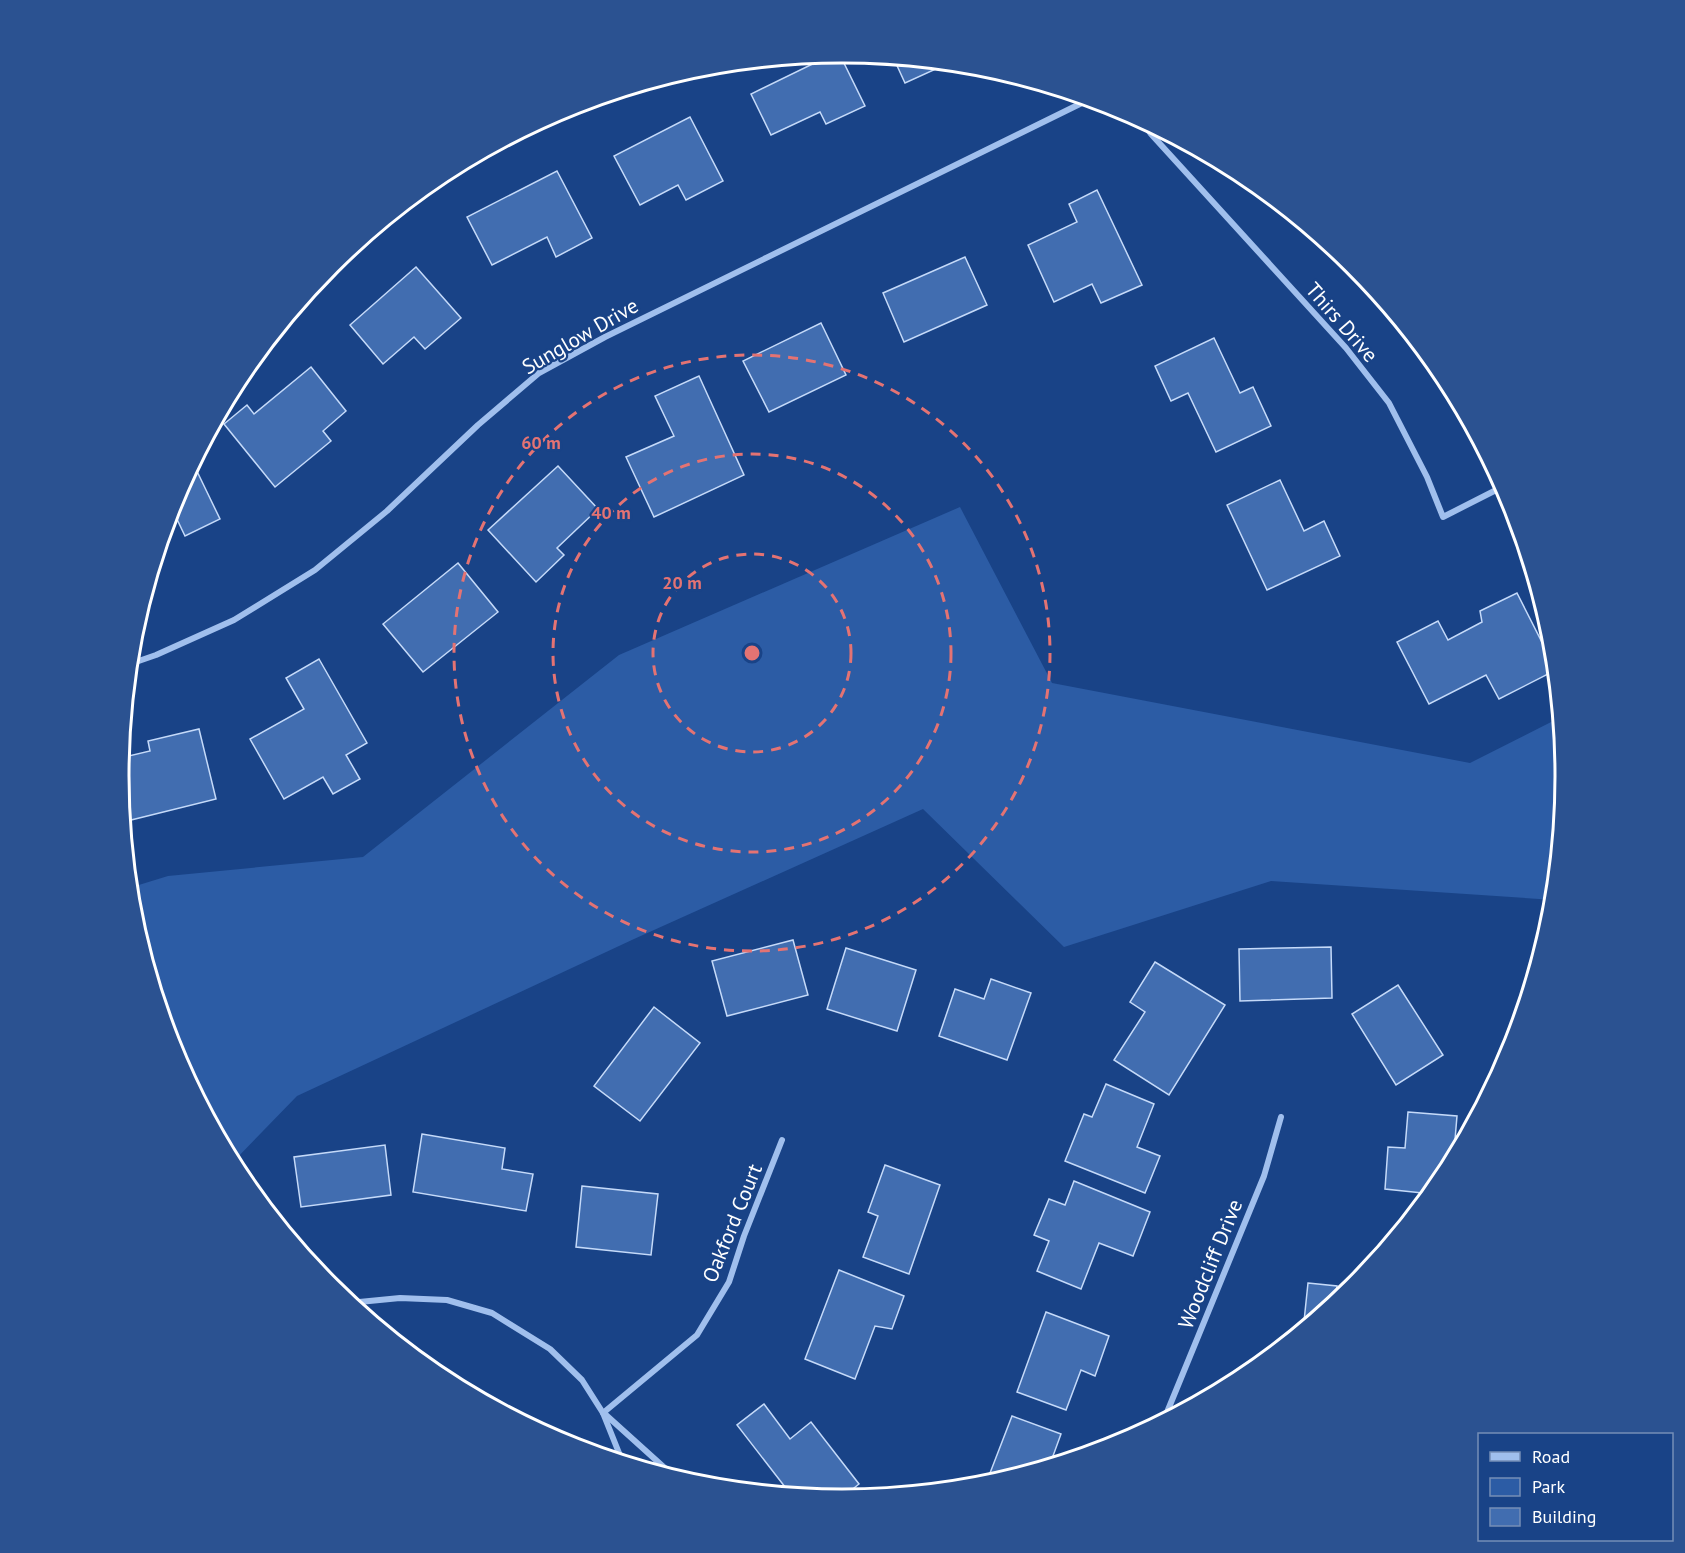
<svg xmlns="http://www.w3.org/2000/svg" width="1685" height="1553" viewBox="0 0 1685 1553" font-family="'PT Sans',sans-serif">
<style>
.green{fill:#2c5ca5}
.building{fill:#416db0;stroke:#c5daf9;stroke-width:1.5}
.lines{fill:none;stroke-linecap:round;stroke-linejoin:round}
.street{stroke:#a0bfed;stroke-width:6}
.ring{fill:none;stroke:#e47373;stroke-width:3;stroke-dasharray:10 8}
.labels{text-anchor:middle;dominant-baseline:central;stroke-width:4.5;stroke-linejoin:round;paint-order:stroke}
.street-label{font-size:21px;fill:#fff;stroke:#194387}
.rim{fill:none;stroke:#fff;stroke-width:3}
.centre{fill:#e47373;stroke:#194387;stroke-width:3}
.ring-label{font-size:18px;text-anchor:middle;font-weight:bold;fill:#e47373;stroke:#194387;stroke-width:4.5;stroke-linejoin:round;paint-order:stroke}
</style>
<rect width="100%" height="100%" fill="#194387"/>
<path class="green" d="M960 507 1052 683 1470 763 1561 717 1566 777 1554 900 1271 881 1064 947 923 809 634 939 297 1096 232 1163 173 1053 132 917 129 888 168 876 363 857 619 655Z"/>
<g class="building">
<path d="M835 53H839L865 106 826 124 820 112 771 135 751 94Z"/>
<path d="M893 57 949 63 905 83Z"/>
<path d="M690 117 723 181 686 200 678 185 640 205 614 156Z"/>
<path d="M557 171 592 238 556 257 547 237 492 265 467 217Z"/>
<path d="M1097 190 1142 285 1101 303 1092 284 1054 302 1028 245 1077 222 1069 204Z"/>
<path d="M965 257 987 305 904 342 883 293Z"/>
<path d="M416 267 461 318 425 349 414 337 383 364 350 325Z"/>
<path d="M821 323 846 375 769 412 743 361Z"/>
<path d="M1214 338 1240 393 1253 387 1271 426 1216 452 1188 393 1171 401 1155 366Z"/>
<path d="M311 367 346 411 323 431 331 441 275 487 224 424 247 405 254 414Z"/>
<path d="M699 376 744 475 654 517 626 457 674 436 655 396Z"/>
<path d="M193 463 220 519 185 536 174 513 169 515 174 499Z"/>
<path d="M558 466 598 509 557 548 564 555 536 582 488 530Z"/>
<path d="M1280 480 1304 531 1324 521 1340 556 1267 590 1227 505Z"/>
<path d="M458 563 498 612 423 672 383 624Z"/>
<path d="M1517 593 1556 670 1499 699 1486 675 1429 704 1397 642 1438 621 1448 640 1482 622 1480 611Z"/>
<path d="M319 659 367 743 346 755 360 779 333 794 323 777 284 799 250 739 304 709 286 678Z"/>
<path d="M199 729 216 799 123 822 119 776 120 758 150 751 148 741Z"/>
<path d="M793 940 808 995 727 1016 712 961Z"/>
<path d="M1331 947 1332 998 1240 1001 1239 949Z"/>
<path d="M846 948 916 970 897 1031 827 1009Z"/>
<path d="M1155 962 1225 1005 1169 1095 1114 1060 1145 1012 1130 1002Z"/>
<path d="M991 979 1031 993 1007 1060 939 1036 955 989 984 999Z"/>
<path d="M1398 985 1443 1055 1396 1085 1352 1014Z"/>
<path d="M654 1007 700 1043 640 1121 594 1086Z"/>
<path d="M1106 1084 1154 1104 1137 1147 1160 1156 1145 1193 1065 1161 1084 1114 1092 1117Z"/>
<path d="M1408 1112 1457 1116 1453 1163 1444 1179 1432 1194 1385 1189 1388 1147 1405 1148Z"/>
<path d="M422 1134 505 1148 502 1169 533 1174 526 1211 413 1192Z"/>
<path d="M385 1145 391 1195 301 1207 294 1157Z"/>
<path d="M885 1165 940 1185 909 1274 863 1257 878 1216 868 1212Z"/>
<path d="M1074 1181 1150 1212 1133 1256 1099 1243 1081 1289 1037 1271 1049 1241 1034 1235 1049 1199 1065 1205Z"/>
<path d="M582 1186 658 1194 651 1255 576 1247Z"/>
<path d="M839 1270 904 1296 892 1329 875 1326 855 1379 805 1359Z"/>
<path d="M1308 1283 1337 1286 1335 1299 1341 1300 1303 1331Z"/>
<path d="M1046 1312 1109 1336 1095 1376 1081 1370 1066 1410 1017 1392Z"/>
<path d="M764 1404 790 1439 811 1422 859 1484 839 1500 792 1496 737 1425Z"/>
<path d="M1012 1416 1061 1434 1049 1467 985 1486Z"/>
</g>
<g class="lines">
<g class="street">
<path d="M1140 119 1151 134 1346 348 1389 403 1427 477 1443 517 1504 486"/>
<path d="M130 664 156 655 234 620 315 570 387 511 478 425 539 373 605 337 1090 99"/>
<path d="M349 1303 400 1298 447 1300 492 1313 550 1349 582 1380 603 1413 623 1463"/>
<path d="M603 1413 697 1335 729 1282 744 1236 782 1140"/>
<path d="M606 1415 667 1470 672 1478"/>
<path d="M1163 1422 1264 1176 1281 1117"/>
</g>
</g>
<g class="ring">
<circle cx="752" cy="653" r="99"/>
<circle cx="752" cy="653" r="199"/>
<circle cx="752" cy="653" r="298"/>
</g>
<g class="labels">
<g class="street-label">
<text transform="translate(1342 322) rotate(49)">Thirs Drive</text>
<text transform="translate(580 336) rotate(-30)">Sunglow Drive</text>
<text transform="translate(732 1223) rotate(-68)">Oakford Court</text>
<text transform="translate(1210 1264) rotate(-68)">Woodcliff Drive</text>
</g>
</g>
<path d="M0 0H1685V1553H0ZM129 776a713 713 0 1 1 1426 0a713 713 0 1 1-1426 0Z" fill="#2b5291" fill-rule="evenodd"/>
<path class="rim" d="M129 776a713 713 0 1 1 1426 0a713 713 0 1 1-1426 0Z"/>
<circle cx="752" cy="653" r="9" class="centre"/>
<g class="ring-label">
<text x="541" y="449">60 m</text>
<text x="611" y="519">40 m</text>
<text x="682" y="589">20 m</text>
</g>
<rect x="1478" y="1433" width="195" height="108" fill="#194387" stroke="#758eb7" stroke-width="1.5"/>
<rect x="1490" y="1452" width="30" height="9" fill="#a0bfed" stroke="#758eb7" stroke-width="1.5"/>
<text x="1532" y="1463" font-size="18" fill="#ffffff">Road</text>
<rect x="1490" y="1478" width="30" height="18" fill="#2c5ca5" stroke="#758eb7" stroke-width="1.5"/>
<text x="1532" y="1493" font-size="18" fill="#ffffff">Park</text>
<rect x="1490" y="1508" width="30" height="18" fill="#416db0" stroke="#758eb7" stroke-width="1.5"/>
<text x="1532" y="1523" font-size="18" fill="#ffffff">Building</text>
</svg>
